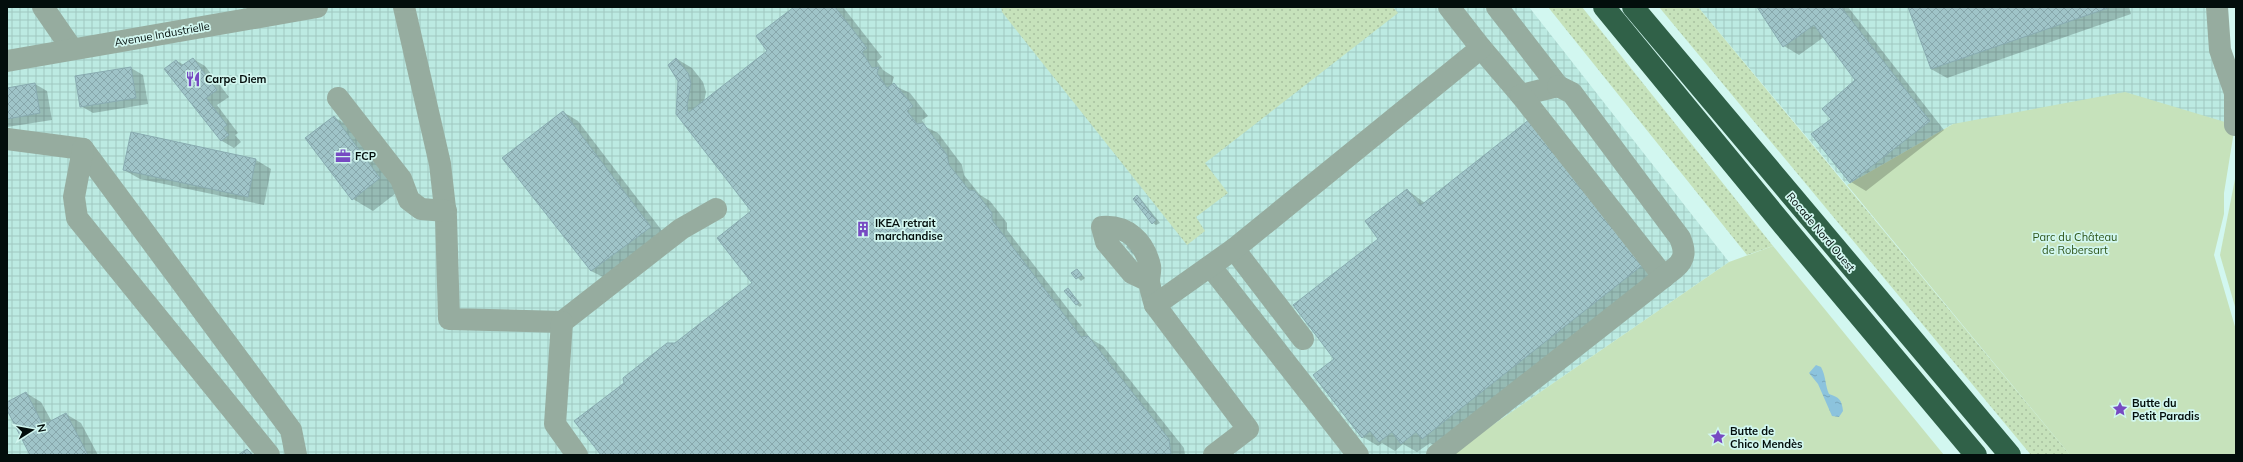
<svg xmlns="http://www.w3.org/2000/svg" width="2243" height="462" viewBox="0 0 2243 462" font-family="Mulish,sans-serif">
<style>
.industrial{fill:url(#industrial-grid)}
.grass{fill:url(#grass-dots)}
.green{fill:#c6e2bb}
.water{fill:url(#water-ripples)}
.shadow{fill:#0003}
.building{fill:url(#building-cross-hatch);stroke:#88abb0}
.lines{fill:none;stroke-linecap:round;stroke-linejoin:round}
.minor{stroke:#96ac9f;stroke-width:22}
.highway{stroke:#306148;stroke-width:22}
.labels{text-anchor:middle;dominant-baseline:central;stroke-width:3.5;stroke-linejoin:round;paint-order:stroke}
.street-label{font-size:11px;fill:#030e0c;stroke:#d2f7f0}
.poi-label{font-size:11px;font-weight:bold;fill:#030e0c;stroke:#d2f7f0;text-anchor:start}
.park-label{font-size:11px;fill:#2d5419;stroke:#d2f7f0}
</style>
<defs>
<pattern id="industrial-grid" width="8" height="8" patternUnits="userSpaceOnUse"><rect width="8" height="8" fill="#bceae2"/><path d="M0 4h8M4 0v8" fill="none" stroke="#a0c8c1"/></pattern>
<pattern id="grass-dots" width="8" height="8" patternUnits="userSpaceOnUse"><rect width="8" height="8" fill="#c6e2bb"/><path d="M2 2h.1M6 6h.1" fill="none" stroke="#a8c1a0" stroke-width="1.8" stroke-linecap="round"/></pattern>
<pattern id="water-ripples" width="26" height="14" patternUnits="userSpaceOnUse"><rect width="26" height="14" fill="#8cc3dd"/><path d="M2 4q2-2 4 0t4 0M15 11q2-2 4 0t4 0" fill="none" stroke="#77a6bc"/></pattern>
<pattern id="building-cross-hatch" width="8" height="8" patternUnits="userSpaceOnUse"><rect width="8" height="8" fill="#9fc4c8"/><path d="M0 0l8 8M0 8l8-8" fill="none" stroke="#87a7ab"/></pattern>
</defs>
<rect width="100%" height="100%" fill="#d2f7f0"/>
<g class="industrial">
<path d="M7 7H1529L1729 262 1449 455H7Z"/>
<path d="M1698 7H2205L2236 104V127L1953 124 1847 185Z"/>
</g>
<g class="grass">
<path d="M1001 7H1393L1398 13 1205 163 1228 193 1196 217 1205 231 1187 245 1002 12Z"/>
<path d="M1548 7H1582L1773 246 1747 255Z"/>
<path d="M1659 7H1698L2070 455H2031Z"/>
</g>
<g class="green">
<path d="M2125 92 2235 125 2224 193V214L2214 255 2236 330V454L2070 455 1847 185 1953 124Z"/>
<path d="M2236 174V310L2220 255Z"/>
<path d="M1773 246 1944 455H1449L1729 262Z"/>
</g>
<path class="water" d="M1816 365 1821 367C1826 376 1825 385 1829 394 1839 397 1842 400 1843 411L1839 417 1832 416 1818 384 1809 373Z"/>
<g class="shadow">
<path d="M796 7H843L882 57 877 61 883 70 894 77 892 83 893 85 910 93 928 116 922 120 926 127 938 133 962 165 964 175 980 195 990 201 1007 223V230L1091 339 1103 346 1184 448 1185 455H602L575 421 753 284 752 211 677 114 679 81 677 59 692 68 703 82 706 92 704 102 768 52Z"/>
<path d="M1758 7H1848L1944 130 1866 191 1851 182 1832 119 1857 80 1824 37 1799 55 1784 46Z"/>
<path d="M1909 7H2129L2131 14 1947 78 1931 69Z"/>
<path d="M193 59 205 66 229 97 217 105 238 133 235 135 241 142 234 148 222 141 166 69 177 61 184 65Z"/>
<path d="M131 68 143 75 148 104 93 113 81 106Z"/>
<path d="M35 84 47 91 52 120 7 127V89Z"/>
<path d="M563 112 578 121 666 236 607 279 591 271Z"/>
<path d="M334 117 354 129 400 190 373 211 353 199Z"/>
<path d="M1530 120 1659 274 1438 447 1430 443 1417 452 1403 444 1395 451 1382 443 1378 446 1363 437 1336 359 1379 239 1407 190 1425 203Z"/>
<path d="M256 160 271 169 264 205 140 179 124 170Z"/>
<path d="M1137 196 1141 199 1160 223 1156 225 1153 223Z"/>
<path d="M1130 243 1139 260 1126 247Z"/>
<path d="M1077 270 1085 278 1081 281 1073 273Z"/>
<path d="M1068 289 1082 305 1080 307 1077 305Z"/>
<path d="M26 393 41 402 52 422 66 414 81 423 98 455H31L7 408V403Z"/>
</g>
<g class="building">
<path d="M794 7H835L867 48 862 52 872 68 879 67 877 73 887 88 894 83 913 106 907 111 917 124 923 123 947 155 949 165 969 190 975 191 992 213V220L1081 337 1088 336 1169 439 1171 454 601 455 574 421 624 383 623 378 667 343H675L752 283 717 238 751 211 676 114 678 81 668 65 676 58 688 73 691 83 687 105 688 113 767 51 756 36Z"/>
<path d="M1757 7H1841L1930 121 1850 183 1811 134 1831 119 1822 109 1855 80 1814 25 1783 47Z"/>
<path d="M1908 7H2111L1931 69Z"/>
<path d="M193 58 217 90 206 98 227 125 223 128 229 135 221 141 164 69 176 60 181 66Z"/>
<path d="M131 67 136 98 80 107 75 76Z"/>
<path d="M35 83 40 113 7 119V88Z"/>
<path d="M563 111 651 227 591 271 502 158Z"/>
<path d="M334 116 380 178 352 200 305 138Z"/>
<path d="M1530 119 1644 264 1422 439 1416 432 1401 444 1392 432 1379 442 1370 431 1362 438 1313 375 1334 359 1293 305 1378 239 1365 221 1407 189 1420 206Z"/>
<path d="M131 132 256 159 248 197 123 170Z"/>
<path d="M1137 195 1156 220 1152 224 1133 199Z"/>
<path d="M1077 269 1082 275 1076 279 1071 273Z"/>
<path d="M1068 288 1079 303 1076 305 1064 291Z"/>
<path d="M26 392 43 425 66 413 88 455H30L7 410V402Z"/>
<path d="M247 449 253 455H238Z"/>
</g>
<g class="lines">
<g class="minor">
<path d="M43 7 72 49"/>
<path d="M404 7 440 164 446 217 449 319 562 322 681 229 716 209"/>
<path d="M2217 7 2220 50 2235 93V125"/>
<path d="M1481 48 1521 95 1558 86 1497 7"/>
<path d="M7 61 317 7"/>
<path d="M1521 95 1664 277"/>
<path d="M338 98 401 179 409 200 421 209 446 211"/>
<path d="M7 139 83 149 291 430 296 455"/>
<path d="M83 149 74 197 77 218 269 455"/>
<path d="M1234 249 1303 339"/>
<path d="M1211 267 1358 455"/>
<path d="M1149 281 1132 273 1106 242 1102 227C1127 225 1144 241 1150 266 1151 271 1149 276 1149 281 1150 289 1153 298 1155 305"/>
<path d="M562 322 555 424 577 455"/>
<path d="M1214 455 1248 429 1155 305 1234 249 1481 48 1449 7"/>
<path d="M1437 455 1675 268C1686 259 1685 250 1680 238L1572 93 1558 86"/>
</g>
<g class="highway">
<path d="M1604 7 1784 226 1976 455"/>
<path d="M1633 7 2010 455"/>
</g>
</g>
<defs>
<g id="restaurant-bare" transform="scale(1.2)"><path d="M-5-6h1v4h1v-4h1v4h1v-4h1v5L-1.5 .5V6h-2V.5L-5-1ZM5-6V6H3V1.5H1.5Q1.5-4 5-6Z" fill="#774ac2" stroke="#d2f7f0" stroke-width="2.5" paint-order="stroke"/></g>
<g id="office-bare" transform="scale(1.2)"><path d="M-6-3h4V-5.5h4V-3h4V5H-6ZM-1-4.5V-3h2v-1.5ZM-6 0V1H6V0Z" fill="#774ac2" stroke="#d2f7f0" stroke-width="2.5" paint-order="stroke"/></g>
<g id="building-bare" transform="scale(1.2)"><path d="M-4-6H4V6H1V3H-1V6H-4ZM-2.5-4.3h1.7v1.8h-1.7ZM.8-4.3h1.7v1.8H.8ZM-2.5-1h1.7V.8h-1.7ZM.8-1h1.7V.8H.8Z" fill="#774ac2" stroke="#d2f7f0" stroke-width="2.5" paint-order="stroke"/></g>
<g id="sight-bare" transform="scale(1.2)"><path d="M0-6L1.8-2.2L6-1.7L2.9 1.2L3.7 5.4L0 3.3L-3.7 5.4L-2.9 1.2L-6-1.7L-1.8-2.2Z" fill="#774ac2" stroke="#d2f7f0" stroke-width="2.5" paint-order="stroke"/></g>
</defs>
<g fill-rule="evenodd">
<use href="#restaurant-bare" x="193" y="79"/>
<use href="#office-bare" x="343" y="156"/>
<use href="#building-bare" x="863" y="229"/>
<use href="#sight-bare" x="2120" y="409"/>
<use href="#sight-bare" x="1718" y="437"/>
</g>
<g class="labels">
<g class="street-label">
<text transform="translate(162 34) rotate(-10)">Avenue Industrielle</text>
<text transform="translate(1821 232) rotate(50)">Rocade Nord Ouest</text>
</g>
<g class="poi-label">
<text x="205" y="79">Carpe Diem</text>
<text x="355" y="156">FCP</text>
<text x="875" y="223">IKEA retrait<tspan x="875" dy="13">marchandise</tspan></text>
<text x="2132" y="403">Butte du<tspan x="2132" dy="13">Petit Paradis</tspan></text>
<text x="1730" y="431">Butte de<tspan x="1730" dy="13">Chico Mendès</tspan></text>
</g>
<g class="park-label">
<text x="2075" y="237">Parc du Château<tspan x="2075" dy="13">de Robersart</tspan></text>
</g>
</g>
<rect width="2243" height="462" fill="none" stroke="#030e0c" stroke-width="16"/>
<g transform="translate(32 430) rotate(79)" stroke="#d2f7f0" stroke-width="3" paint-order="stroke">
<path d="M0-3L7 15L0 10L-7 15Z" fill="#030e0c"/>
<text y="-6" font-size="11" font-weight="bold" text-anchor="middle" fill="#030e0c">N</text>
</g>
</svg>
